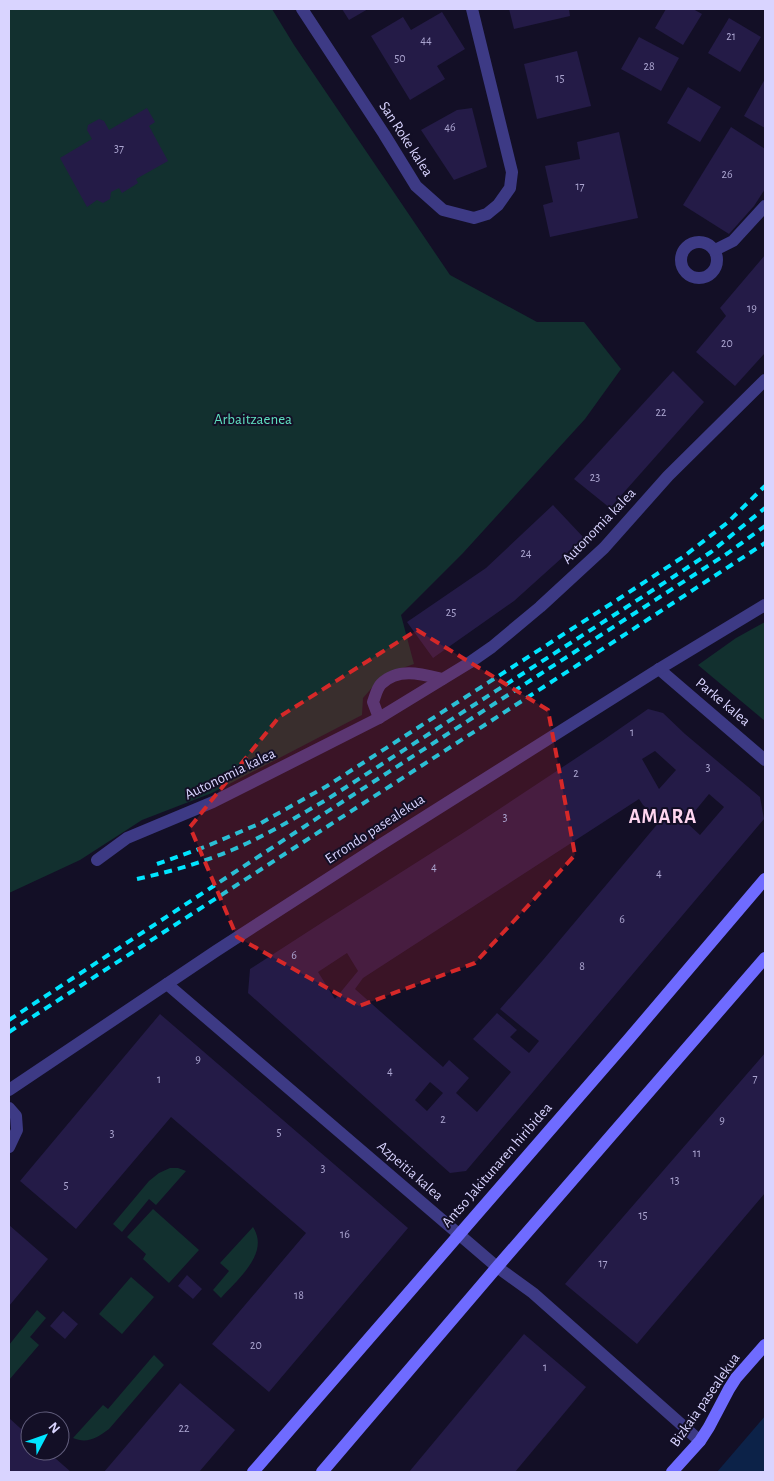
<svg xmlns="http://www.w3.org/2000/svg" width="774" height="1481" viewBox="0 0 774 1481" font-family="'Alegreya Sans',sans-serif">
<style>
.green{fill:#12302f}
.water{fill:#0c2248}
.building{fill:#241b47;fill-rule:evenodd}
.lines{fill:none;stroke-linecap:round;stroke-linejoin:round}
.street{stroke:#3d3a85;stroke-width:12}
.secondary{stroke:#6f6bff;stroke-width:12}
.rail{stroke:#00e5ff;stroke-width:4;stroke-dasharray:8 6;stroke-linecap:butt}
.marked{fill:#d62828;fill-opacity:0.2;stroke:#d62828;stroke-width:4;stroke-dasharray:10 6;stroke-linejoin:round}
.labels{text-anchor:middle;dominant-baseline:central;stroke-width:4;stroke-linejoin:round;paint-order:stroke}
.number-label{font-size:12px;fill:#aca6d1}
.street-label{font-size:15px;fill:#d9d4ff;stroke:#130f26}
.park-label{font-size:15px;fill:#5fe0c0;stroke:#130f26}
.district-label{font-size:20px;font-weight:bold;letter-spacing:1px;fill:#ffd6f0;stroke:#130f26}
</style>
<rect width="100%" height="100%" fill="#130f26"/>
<g class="green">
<path d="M9 9H272L294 45 450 275 537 322H584L621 369 585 419 463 553 401 615 414 664 383 675 363 698 362 715 212 793 142 820 80 860 9 893Z"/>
<path d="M765 622V721L698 665 736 638Z"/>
<path d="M170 1168H178L186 1171 156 1205 149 1199 122 1232 113 1224 149 1181 159 1173Z"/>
<path d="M153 1209 199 1250 169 1283 143 1259 146 1254 127 1237Z"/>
<path d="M253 1227C270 1253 238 1279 221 1298L213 1290 229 1271 220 1263Z"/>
<path d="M131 1277 154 1297 122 1334 99 1314Z"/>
<path d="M37 1310 46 1318 30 1337 39 1345 9 1380V1345Z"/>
<path d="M154 1355 164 1365 109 1429C97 1438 87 1444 73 1438L103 1405 108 1409Z"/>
</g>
<path class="water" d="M765 1416V1472H717Z"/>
<g class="building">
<path d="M342 9H368L349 20Z"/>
<path d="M509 9H569L570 16 514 29Z"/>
<path d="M666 9H693L702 14 683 45 655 28Z"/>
<path d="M442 12 465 49 437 66 445 79 410 100 371 36 403 17 411 30Z"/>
<path d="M729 18 761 37 740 72 708 53Z"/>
<path d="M639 37 679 58 661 91 621 69Z"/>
<path d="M577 51 591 106 537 119 524 64Z"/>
<path d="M765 79V128L744 116Z"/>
<path d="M688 87 721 107 700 142 667 123Z"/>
<path d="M147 108 155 122 149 126 168 161 136 179 138 183 122 193 119 188 111 192 110 199 103 203 97 200 87 207 60 158 92 139 87 130 88 125 99 119 104 121 109 130Z"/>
<path d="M472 108 487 167 454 180 421 130 457 110Z"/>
<path d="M731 127 765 149V189L754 206 729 234 683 205Z"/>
<path d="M619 132 638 218 550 237 543 205 553 202 545 166 580 159 577 142Z"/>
<path d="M765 255V353L735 386 696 352 726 316 720 308Z"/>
<path d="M673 371 704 402 610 508 574 479Z"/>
<path d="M553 505 584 538 514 601 433 658 407 622 486 568Z"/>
<path d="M648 709 663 713 685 734 760 797 764 819 466 1171 450 1173 248 993 250 969 326 920 466 831 602 741ZM655 751 676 770 659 789 642 759ZM709 794 724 807 700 835 686 822ZM639 799 643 805 660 821 543 960 500 1009 539 1041 529 1053 510 1037 517 1030 497 1013 473 1039 511 1072 477 1112 456 1093 469 1078 449 1060 443 1067 355 989 363 978ZM347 953 358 971 335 999 318 972ZM430 1082 443 1093 427 1111 415 1100Z"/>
<path d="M160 1014 408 1228 269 1392 212 1344 306 1233 171 1117 76 1229 20 1181Z"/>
<path d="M765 1053V1193L637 1344 565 1284Z"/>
<path d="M9 1225 48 1259 9 1306Z"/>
<path d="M187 1275 202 1289 193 1299 178 1286Z"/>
<path d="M63 1311 78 1324 65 1339 50 1326Z"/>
<path d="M524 1334 586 1387 515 1472H409Z"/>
<path d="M180 1383 235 1430 199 1472H104Z"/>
<path d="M9 1418 30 1437V1451H47L71 1472H9Z"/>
</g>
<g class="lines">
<g class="street">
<path d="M302 9 384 134 416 186 443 210 474 218 487 214 498 205 510 188 512 172 472 9"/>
<circle cx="699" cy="260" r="18"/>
<path d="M715 250 733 241 765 206"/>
<path d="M659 669 765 760"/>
<path d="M379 718 373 702C375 697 377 688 381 684 398 667 422 674 442 679"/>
<path d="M97 860 127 838 213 802 379 718 469 663 492 647 540 607 604 548 668 476 765 380"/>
<path d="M167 984 497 1267 533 1293 700 1441"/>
<path d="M9 1090 216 951 377 847 659 669 765 605"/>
<path d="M9 1108 16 1116 17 1130 9 1147"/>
</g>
<g class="secondary">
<path d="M253 1472 628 1040 765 879"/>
<path d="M322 1472 497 1267 765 958"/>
<path d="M672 1472 700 1441 709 1427 729 1389 736 1378 765 1345"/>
</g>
<g class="rail">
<path d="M157 864 207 846 261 823 327 786 620 598 683 557 727 523 765 486"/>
<path d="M137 879C169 872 201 863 232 850 265 836 295 818 326 800L667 581 711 552 765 508"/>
<path d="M9 1020 322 815 728 553 765 526"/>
<path d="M9 1032 621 637 765 543"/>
</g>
</g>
<path class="marked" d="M417 630 548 710 575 855 475 963 359 1006 237 937 190 827 279 717Z"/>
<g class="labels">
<g class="number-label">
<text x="731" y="36">21</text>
<text x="426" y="40">44</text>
<text x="400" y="58">50</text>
<text x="649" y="66">28</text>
<text x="560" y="78">15</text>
<text x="450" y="127">46</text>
<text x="119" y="148">37</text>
<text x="727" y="174">26</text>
<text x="580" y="186">17</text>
<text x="752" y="308">19</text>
<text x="727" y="343">20</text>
<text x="661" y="412">22</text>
<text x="595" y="477">23</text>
<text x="526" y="553">24</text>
<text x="451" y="612">25</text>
<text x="632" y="732">1</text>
<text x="708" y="767">3</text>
<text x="576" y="773">2</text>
<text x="505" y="817">3</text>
<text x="434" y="867">4</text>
<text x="659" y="873">4</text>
<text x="622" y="919">6</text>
<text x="294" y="955">6</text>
<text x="582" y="966">8</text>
<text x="198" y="1059">9</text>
<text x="390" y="1071">4</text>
<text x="755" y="1078">7</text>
<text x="159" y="1079">1</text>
<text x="443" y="1119">2</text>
<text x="722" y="1120">9</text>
<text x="279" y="1132">5</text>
<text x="112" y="1133">3</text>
<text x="697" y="1153">11</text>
<text x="323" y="1168">3</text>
<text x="675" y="1180">13</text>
<text x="66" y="1185">5</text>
<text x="643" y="1215">15</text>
<text x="345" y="1234">16</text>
<text x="603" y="1263">17</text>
<text x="299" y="1295">18</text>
<text x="256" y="1345">20</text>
<text x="545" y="1367">1</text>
<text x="184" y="1428">22</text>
</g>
<g class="street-label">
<text transform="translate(406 139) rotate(57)">San Roke kalea</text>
<text transform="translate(599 526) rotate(-46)">Autonomia kalea</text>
<text transform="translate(723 702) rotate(40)">Parke kalea</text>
<text transform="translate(230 774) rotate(-26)">Autonomia kalea</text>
<text transform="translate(375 829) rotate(-33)">Errondo pasealekua</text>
<text transform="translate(497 1165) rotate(-49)">Antso Jakitunaren hiribidea</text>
<text transform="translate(410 1171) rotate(41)">Azpeitia kalea</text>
<text transform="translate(705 1400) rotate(-55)">Bizkaia pasealekua</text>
</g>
<g class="park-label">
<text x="253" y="419">Arbaitzaenea</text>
</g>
<g class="district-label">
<text x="663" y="817">AMARA</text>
</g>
</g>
<rect width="774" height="1481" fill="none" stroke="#d9d4ff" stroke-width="20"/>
<g transform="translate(45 1436) rotate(49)"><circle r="24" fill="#130f26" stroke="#625e7d"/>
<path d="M0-4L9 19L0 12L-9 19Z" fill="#00e5ff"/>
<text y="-8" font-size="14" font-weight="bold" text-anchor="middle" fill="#d9d4ff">N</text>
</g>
</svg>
